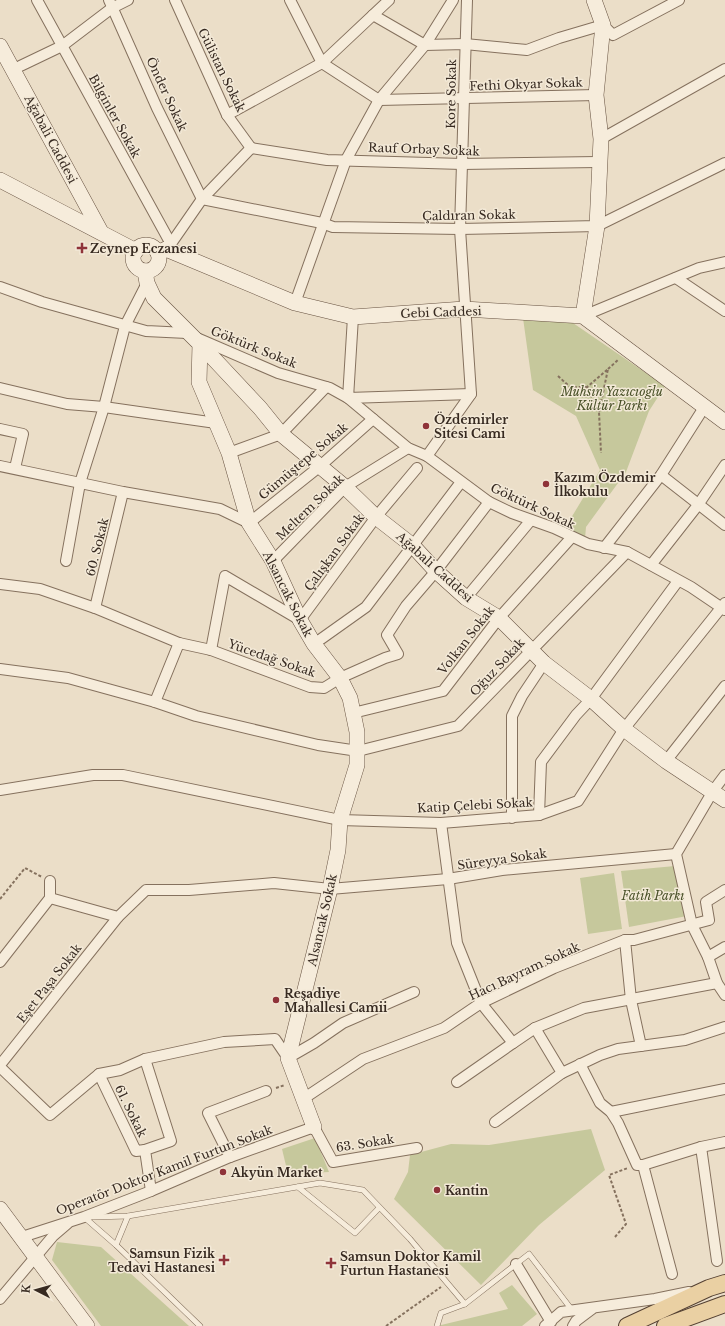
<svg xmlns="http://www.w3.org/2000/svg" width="725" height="1326" viewBox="0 0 725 1326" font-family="'Libre Baskerville',serif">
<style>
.green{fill:#c6c89c}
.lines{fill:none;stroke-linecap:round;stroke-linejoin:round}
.lane-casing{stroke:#85715e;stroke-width:6}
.street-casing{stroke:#85715e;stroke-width:12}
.secondary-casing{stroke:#675241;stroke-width:16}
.primary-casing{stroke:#544032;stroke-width:18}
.path{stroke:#85715e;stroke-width:2;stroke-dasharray:3 2;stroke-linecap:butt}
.lane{stroke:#f6ecdb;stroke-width:5}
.street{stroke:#f6ecdb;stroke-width:10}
.secondary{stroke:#f6ecdb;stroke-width:15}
.primary{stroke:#ead0a3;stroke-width:16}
.poi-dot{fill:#8f3339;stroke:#f3e9d7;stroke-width:1.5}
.labels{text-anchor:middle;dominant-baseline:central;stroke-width:3;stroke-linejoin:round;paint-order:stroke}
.street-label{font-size:12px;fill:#372a21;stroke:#f3e9d7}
.poi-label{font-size:12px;font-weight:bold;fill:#372a21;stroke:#f3e9d7;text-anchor:start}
.park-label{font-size:12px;font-style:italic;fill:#4a5229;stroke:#f3e9d7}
</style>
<rect width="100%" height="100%" fill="#ebdec8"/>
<g class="green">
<path d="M523 318 573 323 665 386 649 411 626 472 586 527 585 539 565 528 600 470 576 416 533 390Z"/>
<path d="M675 866 687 916 629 927 621 871Z"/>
<path d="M614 873 622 929 588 934 580 878Z"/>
<path d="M591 1129 605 1170 539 1225 481 1285 394 1199 408 1172 410 1155 451 1144 489 1145Z"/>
<path d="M315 1138 329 1172 288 1174 282 1149Z"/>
<path d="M57 1242 101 1247 189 1326H101L52 1260Z"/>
<path d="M512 1285 537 1314 522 1326H437L508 1309 499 1293Z"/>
</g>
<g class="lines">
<g class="lane-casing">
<g id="lane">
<path d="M298 1187 355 1233 379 1208"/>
<path d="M84 1217 116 1245 200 1326"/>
<path d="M93 1217 128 1216 320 1183 363 1190 410 1239 465 1304"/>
<path d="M116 1245 128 1216"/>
<path d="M437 1326 441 1313 465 1304 529 1254 572 1310"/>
</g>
</g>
<g class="street-casing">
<g id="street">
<path d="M37 0 171 244"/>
<path d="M109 0 157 108 202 199"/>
<path d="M175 0 227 115 251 148"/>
<path d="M290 0 322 63 379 100 596 95"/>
<path d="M373 15 425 45 465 44 527 50 559 38 603 25 613 35 679 0"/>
<path d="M14 69 62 46 112 8 128 0"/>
<path d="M227 115 322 63 389 0"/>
<path d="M601 139 725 69"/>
<path d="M251 148 327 160 462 164 598 162"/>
<path d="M202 199 322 223 333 227 460 229 597 226 725 163"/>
<path d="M168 248 202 199 251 148"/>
<path d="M676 278 725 311"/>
<path d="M0 287 42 302 146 331 187 333"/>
<path d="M295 303 346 160 379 100 425 45 453 0"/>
<path d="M583 316 699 268 725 262"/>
<path d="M353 317 348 398 471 394"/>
<path d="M197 338 278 373 330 388 348 398 408 448 427 456 489 502 512 513 554 528 588 544 627 552 691 587 725 610"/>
<path d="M0 388 67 404 104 407 216 423"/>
<path d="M0 429 23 434 15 468"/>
<path d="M229 453 281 434 326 387"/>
<path d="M427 456 471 394 460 229 467 0"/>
<path d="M0 466 123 492 220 509 249 523 319 467 373 419"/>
<path d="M661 475 725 525"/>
<path d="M604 548 661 475 705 406"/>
<path d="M66 561 80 483 104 407 125 326 147 283"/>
<path d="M273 561 345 487 408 448"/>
<path d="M651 565 698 505 725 465"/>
<path d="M0 584 40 589 95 608 179 643 211 650 310 687 324 688 340 678 385 658 398 654 387 635 406 606 436 571 489 502"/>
<path d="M466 598 531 520"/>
<path d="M95 608 123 492"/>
<path d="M314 644 366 607 461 482"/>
<path d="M211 650 225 576 300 620 376 517 417 468"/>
<path d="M0 669 68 678 155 702 196 716 318 745 358 751 458 726 627 552"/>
<path d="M155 702 179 643"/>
<path d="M353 713 443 691 499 618 571 538"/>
<path d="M666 761 725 686"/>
<path d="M725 775 713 791 676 854 692 925 708 957 717 983 725 995"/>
<path d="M0 790 93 775H123L340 820 441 823 539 815 578 801 624 729 725 603"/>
<path d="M539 815 541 762 576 715 591 699 678 581"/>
<path d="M512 818V716L522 696 544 663"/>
<path d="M441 823 457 943 481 1003 513 1043 535 1028 562 1073"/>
<path d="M50 898 118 917 146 890H189L274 883 330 889 448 879 502 870 676 854"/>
<path d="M625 940 631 1000 641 1046"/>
<path d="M708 957 725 947"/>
<path d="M0 962 50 898V881"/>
<path d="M535 1028 584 1008 717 983"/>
<path d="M145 1059 171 1141 145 1150 151 1191"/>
<path d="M580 1064 600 1103 611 1112 618 1123 637 1165H643L701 1147 725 1142"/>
<path d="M0 1065 118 917"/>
<path d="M0 1067 50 1115 99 1074 120 1070 145 1059 224 1042 275 1039 288 1058 314 1043 343 1023 414 992"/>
<path d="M99 1074 136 1151 145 1150"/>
<path d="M457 1082 513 1043"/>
<path d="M303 1099 363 1059 444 1028 481 1003 554 968 625 940H634L709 920 706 902 725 890"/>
<path d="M611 1112 725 1089"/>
<path d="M495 1122 562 1073 600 1055 618 1049 685 1040 725 1027"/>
<path d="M701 1147 717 1261"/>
<path d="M230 1157 208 1113 266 1091"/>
<path d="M643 1165 672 1274"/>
<path d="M22 1237 84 1217 151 1191 230 1157 314 1127 333 1162 417 1148"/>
<path d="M516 1264 551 1322"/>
<path d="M0 1299 53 1236 67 1224"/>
<path d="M545 1326 561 1312 655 1299 689 1292"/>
<path d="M573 1326 576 1321 592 1309"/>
</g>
</g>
<g class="secondary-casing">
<g id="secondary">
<path d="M0 46 101 232"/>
<path d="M0 180 136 251"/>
<circle cx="146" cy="258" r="13"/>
<path d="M158 253 166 249 295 303 353 317 464 309 583 316 725 422"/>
<path d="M145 271 147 283 154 298 200 344 199 382 229 453 249 523 273 561 300 620 314 644 340 678 350 698 357 732V765L340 820 338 850 330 889 288 1058 314 1127"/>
<path d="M583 316 597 226 601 139 596 95 603 25 594 0"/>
<path d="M200 344 260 408 281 434 345 487 376 517 413 546 436 571 466 598 499 618 544 663 591 699 624 729 666 761 725 800"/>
<path d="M0 1209 87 1326"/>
</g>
</g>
<g class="primary-casing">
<g id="primary">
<path d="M627 1326 709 1288 725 1283"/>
<path d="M665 1326 725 1304"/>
</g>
</g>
<g class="path">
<path d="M608 369 619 359"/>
<path d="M558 376 570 387H587"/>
<path d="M599 412 608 369 587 387 599 412 601 453"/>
<path d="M0 899 25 868 42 877"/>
<path d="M276 1088 285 1085"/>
<path d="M615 1237 626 1224 609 1175 628 1168"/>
<path d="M386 1326 441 1287"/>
</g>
<use href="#lane" class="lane"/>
<use href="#street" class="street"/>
<use href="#secondary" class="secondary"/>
<use href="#primary" class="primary"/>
</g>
<g class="poi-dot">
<path d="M80 242h4v4h4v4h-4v4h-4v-4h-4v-4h4z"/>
<circle cx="426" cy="426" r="4"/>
<circle cx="546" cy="484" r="4"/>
<circle cx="276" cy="1000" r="4"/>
<circle cx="223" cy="1172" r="4"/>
<circle cx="437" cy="1190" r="4"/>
<path d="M222 1254h4v4h4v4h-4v4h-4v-4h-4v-4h4z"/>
<path d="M329 1257h4v4h4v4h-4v4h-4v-4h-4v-4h4z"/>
</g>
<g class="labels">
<g class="street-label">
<text transform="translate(222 70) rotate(64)">Gülistan Sokak</text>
<text transform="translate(526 84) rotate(-2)">Fethi Okyar Sokak</text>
<text transform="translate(167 94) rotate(65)">Önder Sokak</text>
<text transform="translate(451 94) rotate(-89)">Kore Sokak</text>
<text transform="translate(115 116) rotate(61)">Bilginler Sokak</text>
<text transform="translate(51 139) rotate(62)">Ağabali Caddesi</text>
<text transform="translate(424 149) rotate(2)">Rauf Orbay Sokak</text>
<text transform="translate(469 215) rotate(-1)">Çaldıran Sokak</text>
<text transform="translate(441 312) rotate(-2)">Gebi Caddesi</text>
<text transform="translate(254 347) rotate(22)">Göktürk Sokak</text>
<text transform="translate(303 461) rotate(-40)">Gümüştepe Sokak</text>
<text transform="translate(533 506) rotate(25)">Göktürk Sokak</text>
<text transform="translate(310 507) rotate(-44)">Meltem Sokak</text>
<text transform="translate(97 547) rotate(-76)">60. Sokak</text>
<text transform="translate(334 552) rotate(-54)">Çalışkan Sokak</text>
<text transform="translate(435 567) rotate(42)">Ağabali Caddesi</text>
<text transform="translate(288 594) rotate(63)">Alsancak Sokak</text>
<text transform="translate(466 640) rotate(-52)">Volkan Sokak</text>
<text transform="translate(272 658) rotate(19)">Yücedağ Sokak</text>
<text transform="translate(497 667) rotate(-47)">Oğuz Sokak</text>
<text transform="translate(475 805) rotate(-3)">Katip Çelebi Sokak</text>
<text transform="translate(502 859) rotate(-8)">Süreyya Sokak</text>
<text transform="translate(322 920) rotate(-77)">Alsancak Sokak</text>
<text transform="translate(524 971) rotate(-25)">Hacı Bayram Sokak</text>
<text transform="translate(49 983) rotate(-52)">Eşet Paşa Sokak</text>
<text transform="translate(131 1111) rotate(64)">61. Sokak</text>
<text transform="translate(365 1143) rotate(-9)">63. Sokak</text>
<text transform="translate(164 1170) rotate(-21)">Operatör Doktor Kamil Furtun Sokak</text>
</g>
<g class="poi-label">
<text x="90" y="248">Zeynep Eczanesi</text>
<text x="434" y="419">Özdemirler<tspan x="434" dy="14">Sitesi Cami</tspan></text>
<text x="554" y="477">Kazım Özdemir<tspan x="554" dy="14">İlkokulu</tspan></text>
<text x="284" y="993">Reşadiye<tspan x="284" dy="14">Mahallesi Camii</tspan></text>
<text x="231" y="1172">Akyün Market</text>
<text x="445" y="1190">Kantin</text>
<text x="215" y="1253" text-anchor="end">Samsun Fizik<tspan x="215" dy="14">Tedavi Hastanesi</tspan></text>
<text x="340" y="1256">Samsun Doktor Kamil<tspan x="340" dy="14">Furtun Hastanesi</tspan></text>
</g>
<g class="park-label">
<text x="612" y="391">Muhsin Yazıcıoğlu<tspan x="612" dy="14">Kültür Parkı</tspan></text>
<text x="653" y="895">Fatih Parkı</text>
</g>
</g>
<g transform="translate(36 1290) rotate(276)" stroke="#f3e9d7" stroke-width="3" paint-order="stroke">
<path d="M0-3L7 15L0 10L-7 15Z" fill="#372a21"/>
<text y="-6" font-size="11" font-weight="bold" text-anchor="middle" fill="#372a21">K</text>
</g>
</svg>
